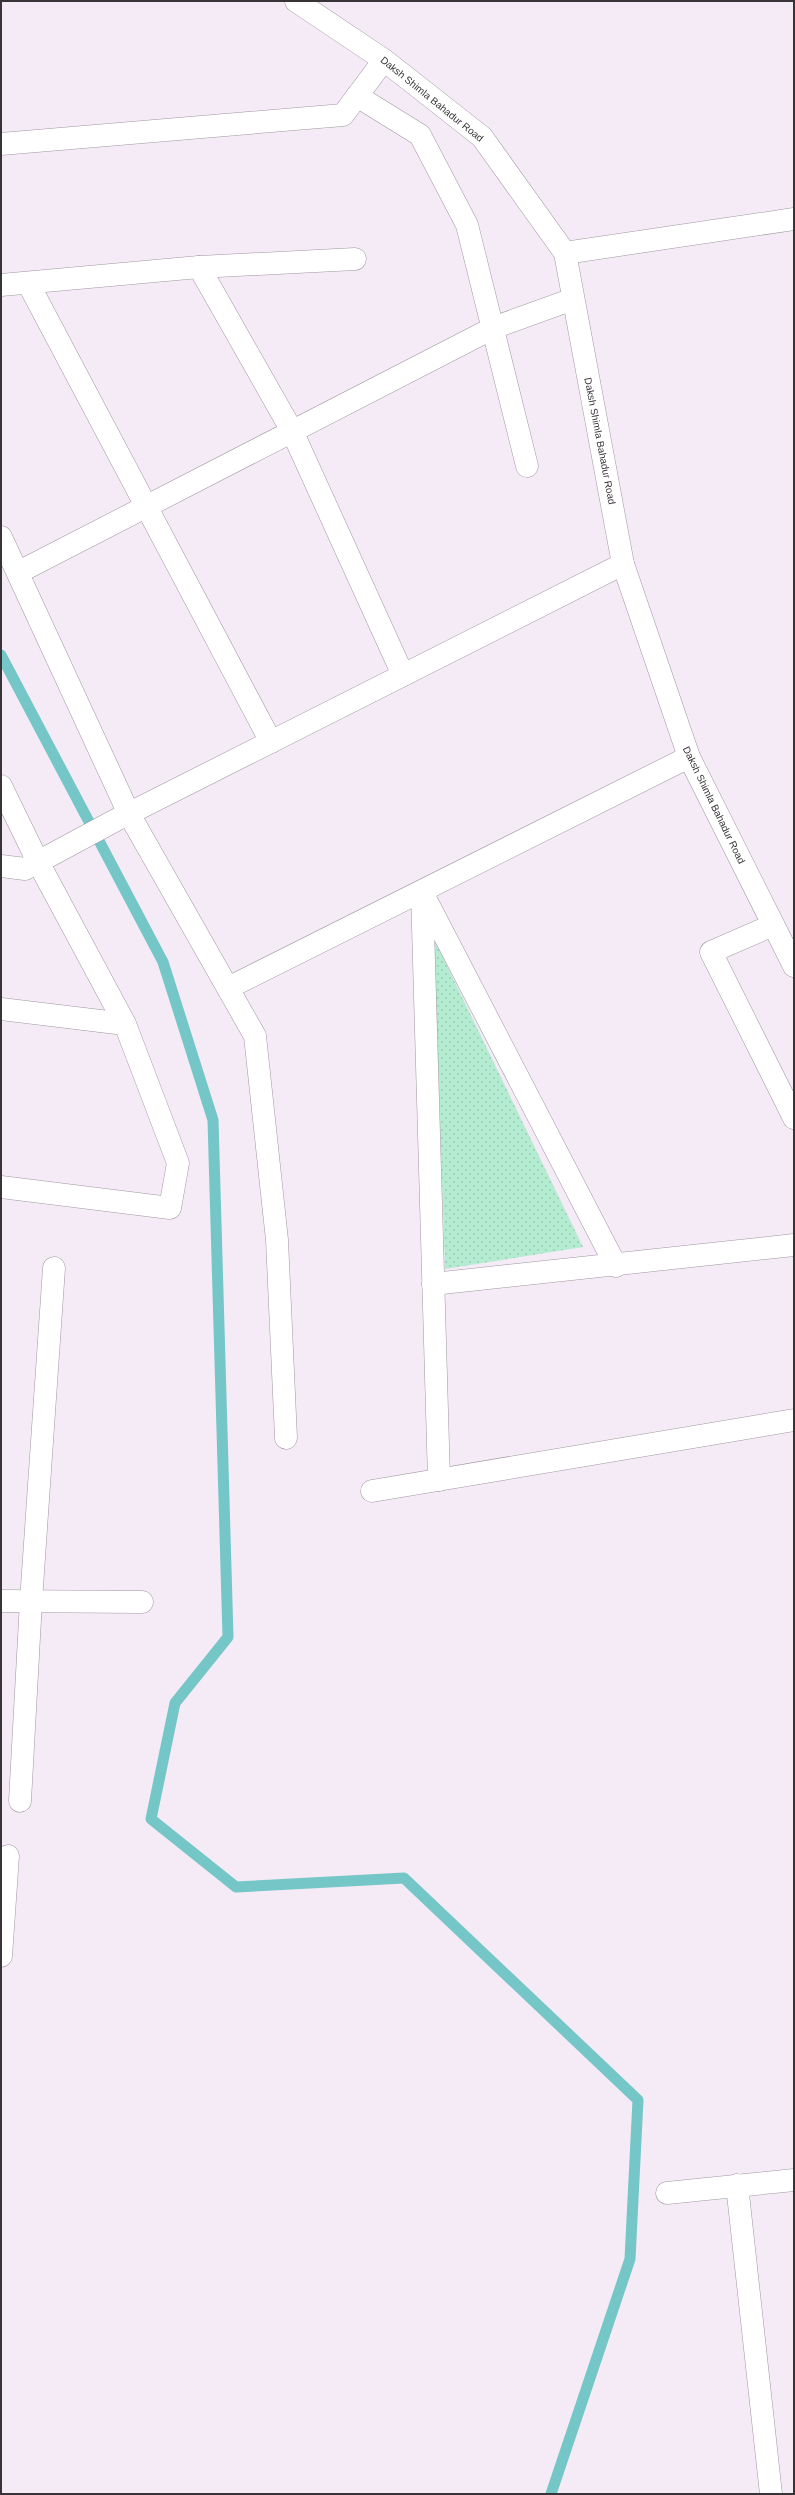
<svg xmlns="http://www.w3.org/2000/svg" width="795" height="2495" viewBox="0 0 795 2495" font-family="Helvetica,sans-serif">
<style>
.park{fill:url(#park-dots)}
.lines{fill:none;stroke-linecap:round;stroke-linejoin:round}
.stream{stroke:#74c6c7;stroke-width:11}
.street-casing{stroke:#a097a1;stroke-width:23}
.secondary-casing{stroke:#a097a1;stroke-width:23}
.street{stroke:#fff;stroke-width:22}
.secondary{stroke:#fff;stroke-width:22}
.labels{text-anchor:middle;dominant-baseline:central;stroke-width:3;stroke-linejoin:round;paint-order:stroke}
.street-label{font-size:10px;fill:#373337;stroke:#fff}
</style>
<defs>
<pattern id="park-dots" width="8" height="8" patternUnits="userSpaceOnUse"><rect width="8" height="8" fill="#b4ecd1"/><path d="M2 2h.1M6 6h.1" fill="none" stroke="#9bcbb4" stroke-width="1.8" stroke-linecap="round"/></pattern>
</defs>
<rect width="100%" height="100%" fill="#f5ebf6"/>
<path class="park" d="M434 939 583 1247 445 1269Z"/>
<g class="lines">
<path class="stream" d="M1 655 163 962 213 1120 228 1637 175 1703 151 1819 236 1887 404 1878 638 2100 630 2259 551 2494"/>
<g class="street-casing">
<g id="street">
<path d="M357 96 420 135 467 225 527 466"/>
<path d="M1 144 343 115 384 60"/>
<path d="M565 253 794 219"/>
<path d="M199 267 292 431 403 675"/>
<path d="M28 283 271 742"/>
<path d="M1 285 199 267 355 259"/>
<path d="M1 537 129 814 255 1036 277 1240 286 1438"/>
<path d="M19 572 493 328 573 299"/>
<path d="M1 786 38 862 125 1024 178 1163 170 1208 1 1187"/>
<path d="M1 866 25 869 116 820 623 564"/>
<path d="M422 892 439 1480"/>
<path d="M424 896 616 1266"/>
<path d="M773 925 711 952 794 1118"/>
<path d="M228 988 689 757"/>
<path d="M1 1009 125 1024"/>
<path d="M433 1284 794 1245"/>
<path d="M372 1491 794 1420"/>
<path d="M1 1601 142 1602"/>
<path d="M20 1801 31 1601 54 1268"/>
<path d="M1 1956 8 1856"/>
<path d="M737 2185 771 2494"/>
<path d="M667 2193 794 2180"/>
</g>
</g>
<g class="secondary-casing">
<path id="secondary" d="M296 1 384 60 482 137 565 253 623 564 689 757 794 966"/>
</g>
<use href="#street" class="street"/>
<use href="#secondary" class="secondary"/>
</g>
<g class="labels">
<g class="street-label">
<text transform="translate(432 99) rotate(39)">Daksh Shimla Bahadur Road</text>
<text transform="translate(600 441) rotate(79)">Daksh Shimla Bahadur Road</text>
<text transform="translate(714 805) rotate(64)">Daksh Shimla Bahadur Road</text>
</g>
</g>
<rect width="795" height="2495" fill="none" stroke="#373337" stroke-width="4"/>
</svg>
